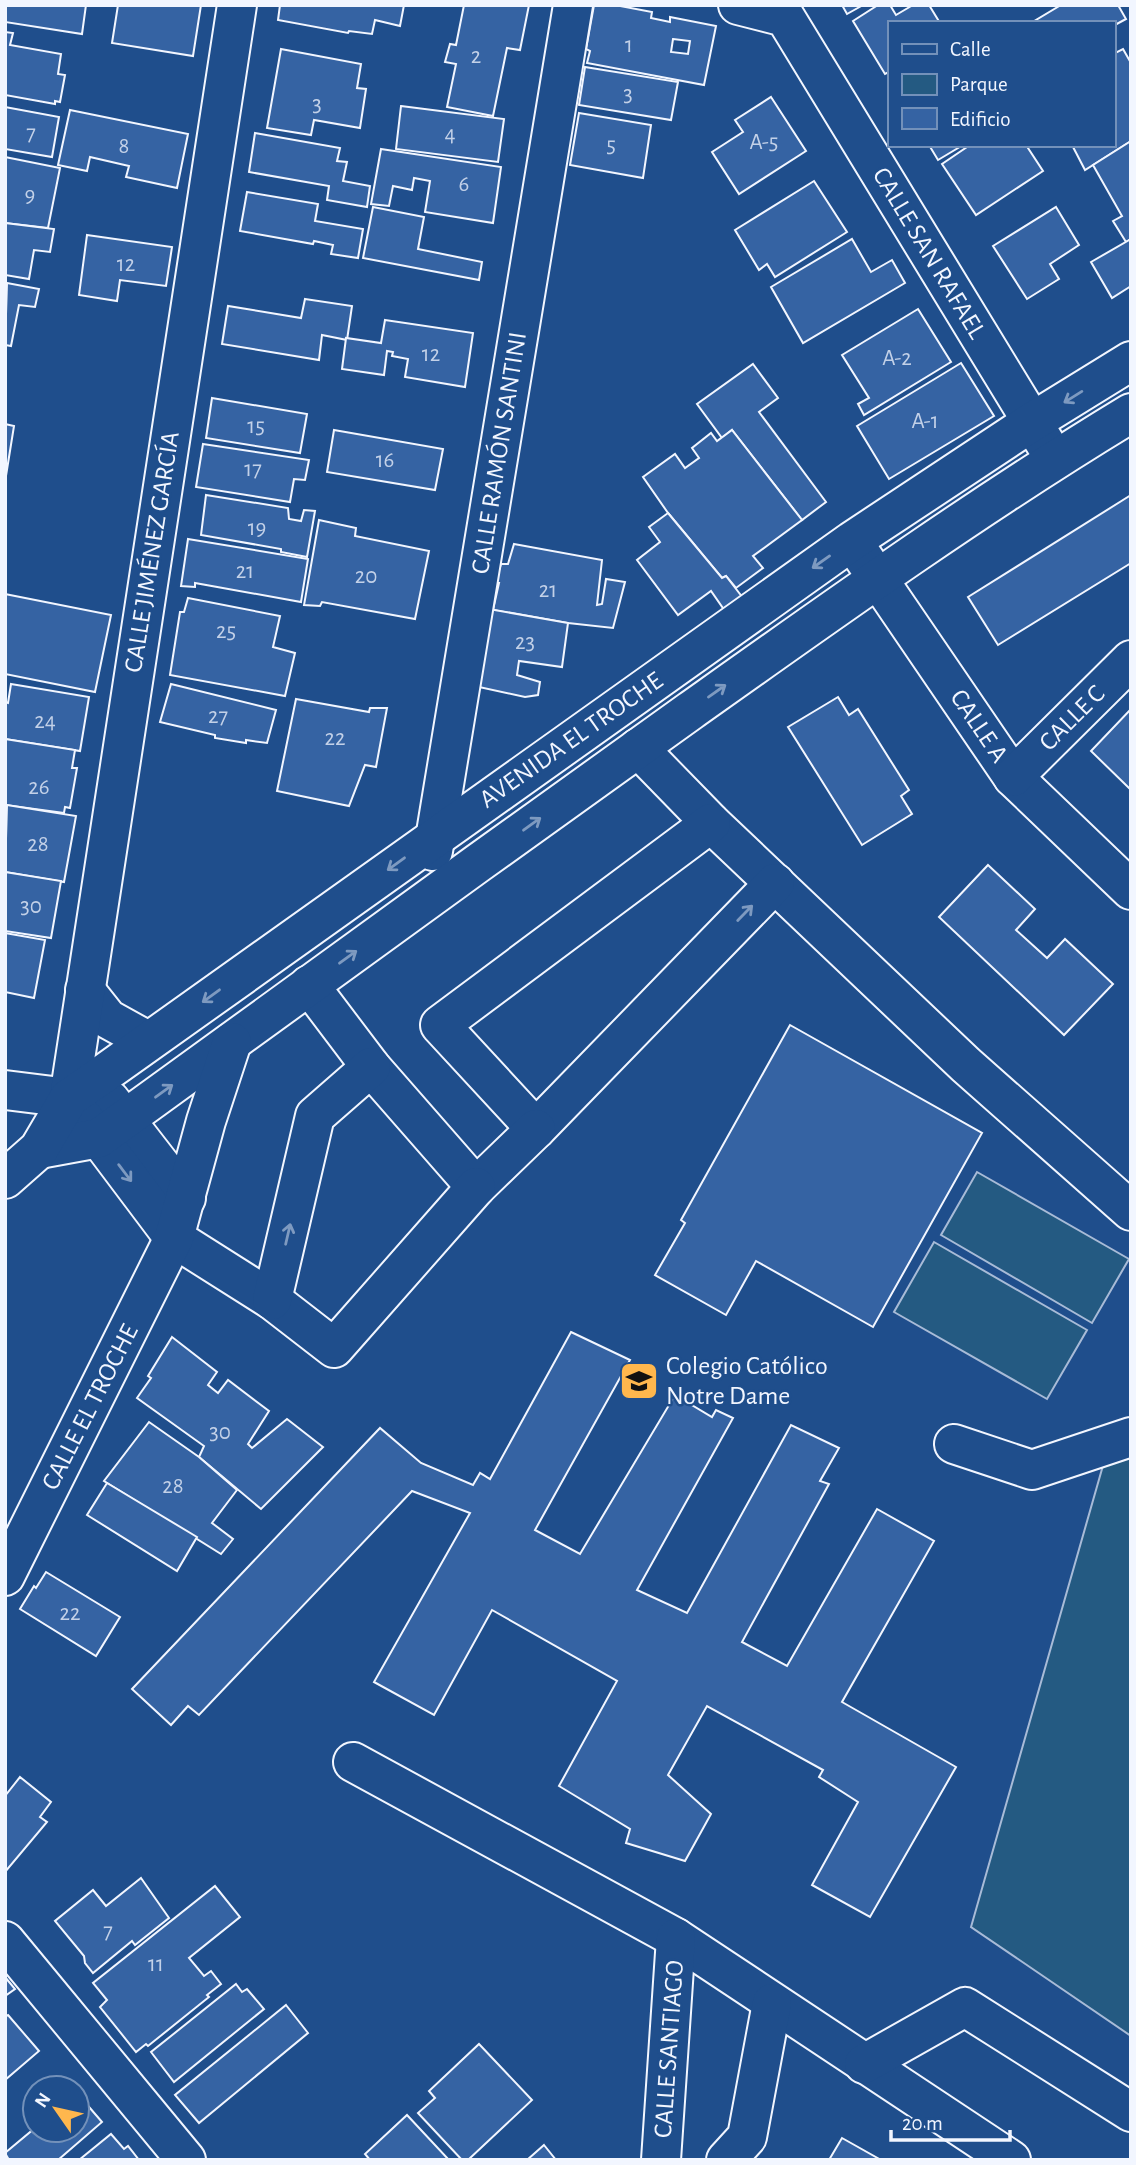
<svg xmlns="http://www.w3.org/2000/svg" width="1136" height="2165" viewBox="0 0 1136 2165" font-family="'Alegreya Sans',sans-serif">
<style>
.green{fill:#245a82;stroke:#a8bbd7;stroke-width:2}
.building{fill:#3563a3;stroke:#f2f6ff;stroke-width:2;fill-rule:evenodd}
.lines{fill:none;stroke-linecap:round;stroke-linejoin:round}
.minor-casing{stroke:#f2f6ff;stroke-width:42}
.minor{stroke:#1f4e8c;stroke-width:38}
.oneway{stroke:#7e9ac0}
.labels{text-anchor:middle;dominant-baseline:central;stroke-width:5;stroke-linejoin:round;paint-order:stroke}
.number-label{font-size:23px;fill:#c3d1e8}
.street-label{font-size:26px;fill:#f2f6ff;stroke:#1f4e8c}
.poi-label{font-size:26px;fill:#f2f6ff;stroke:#1f4e8c;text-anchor:start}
</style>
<rect width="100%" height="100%" fill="#1f4e8c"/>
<g class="green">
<path d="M977 1172 1129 1259 1092 1323 941 1235Z"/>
<path d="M934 1242 1087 1330 1047 1399 894 1312Z"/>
<path d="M1131 1451V2036L971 1927 1104 1462Z"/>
</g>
<g class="building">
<path d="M5 5H86L82 34 5 22Z"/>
<path d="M118 5H201L193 56 112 43Z"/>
<path d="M280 5H404L400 26 375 20 372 34 349 31 348 33 278 20Z"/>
<path d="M464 5H529L520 50 507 48 493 116 447 107 456 64 445 62 450 44 456 45Z"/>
<path d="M594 5H615L652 12 651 18 670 22V17L716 26 704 85 587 63 590 51 586 49ZM673 39 690 41 688 54 671 52Z"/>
<path d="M842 5H863L847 14Z"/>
<path d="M878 5H890L896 15 913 5H929L940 23H889V72L885 74 853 21Z"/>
<path d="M1061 5H1118L1126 19 1113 26V23H1031Z"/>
<path d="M5 32 13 33 10 45 61 54 58 74 65 75 60 102 55 101V104L5 95Z"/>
<path d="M281 49 361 64 357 88 366 89 360 128 314 120 311 135 267 128Z"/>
<path d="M1123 49 1131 63V141L1085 170 1072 145H1113V54Z"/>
<path d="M585 67 678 82 671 120 579 105Z"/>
<path d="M771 97 806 151 739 194 712 152 743 132 735 120Z"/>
<path d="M401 106 504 119 498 162 396 149Z"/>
<path d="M5 107 59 117 52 157 5 149Z"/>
<path d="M70 110 188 134 177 188 126 177 129 166 90 157 87 171 58 165Z"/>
<path d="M579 113 651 125 643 178 570 165Z"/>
<path d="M255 133 340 148 337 161 347 162 343 181 370 186 367 207 327 200 329 186 249 172Z"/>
<path d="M1131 141V239L1126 242 1113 221 1122 216 1093 165Z"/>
<path d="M929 145H963L938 160Z"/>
<path d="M970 145H1026L1043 171 976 215 942 164Z"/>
<path d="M381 149 501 167 493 223 425 212 430 181 414 178 412 190 393 186 389 206 371 204Z"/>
<path d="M5 157 60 168 48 228 5 223Z"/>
<path d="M814 181 847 232 775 277 767 264 759 270 735 230Z"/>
<path d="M247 192 318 204 315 221 363 229 358 258 331 254 333 245 314 241 313 244 240 231Z"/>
<path d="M373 207 424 217 418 249 482 262 479 280 363 258Z"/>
<path d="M1056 207 1079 245 1050 264 1059 279 1027 299 993 246Z"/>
<path d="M5 223 54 229 50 252 34 250 29 279 5 275Z"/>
<path d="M87 235 172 247 166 286 120 280 117 301 79 295Z"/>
<path d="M852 239 871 272 892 260 905 283 803 343 771 287Z"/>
<path d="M1131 239V286L1112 298 1091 262Z"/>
<path d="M7 283 39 289 35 307 19 305 11 346 5 345Z"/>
<path d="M305 299 352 306 347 340 322 335 319 360 222 344 228 306 301 318Z"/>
<path d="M918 309 951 362 864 415 858 404 869 398 842 355Z"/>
<path d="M385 320 473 333 465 387 405 377 408 359 392 356 393 352 387 351 384 375 342 369 346 338 381 343Z"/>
<path d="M961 363 994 416 889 479 857 426Z"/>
<path d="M753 364 778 398 759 412 826 502 802 520 732 430 722 438 697 404Z"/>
<path d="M212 398 307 414 300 453 206 438Z"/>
<path d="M5 424 14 426 5 482Z"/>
<path d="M334 430 443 449 435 490 327 472Z"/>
<path d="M732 430 802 520 753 556 763 568 736 588 726 576 722 578 668 513 643 477 675 454 685 468 699 458 692 448 711 433 717 441Z"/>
<path d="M203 444 309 460 305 480 294 479 290 502 196 487Z"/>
<path d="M206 495 288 508 289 519 301 521 304 510 315 511 307 557 281 552V549L201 535Z"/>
<path d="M1131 495V563L998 645 968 597Z"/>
<path d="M668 513 722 578 726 576 743 598 725 611 711 591 678 615 637 560 660 542 649 527Z"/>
<path d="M319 520 356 528 355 536 429 551 415 619 322 602 320 606 304 605Z"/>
<path d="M188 539 308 559 301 602 195 583V587L181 586Z"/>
<path d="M514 544 602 560 597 605 602 604 606 579 625 582 613 628 568 623 493 610 499 583H495L501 564H508Z"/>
<path d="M5 594 111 615 95 692 5 674Z"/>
<path d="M188 598 280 616 273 647 295 653 285 696 170 675 180 612H184Z"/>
<path d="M489 609 568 623 562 667 519 661 517 675 540 682 538 695 525 697 479 687Z"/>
<path d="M11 684 89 697 80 751 5 739V702L8 703Z"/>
<path d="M171 684 276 710 267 743 246 740V743L215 738V735L160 722Z"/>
<path d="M838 697 849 715 858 709 909 790 901 796 912 814 862 845 788 727Z"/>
<path d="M296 699 369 712 370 708H387L376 767 365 765 349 806 277 791Z"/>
<path d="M1131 709V787L1129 788 1091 751Z"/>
<path d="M5 739 75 750 72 768H77L70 808 65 807 64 813 5 805Z"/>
<path d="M7 805 76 816 64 882 5 872Z"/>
<path d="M988 865 1035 909 1016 930 1047 958 1065 939 1113 984 1064 1035 939 917Z"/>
<path d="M5 872 61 881 51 938 5 931Z"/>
<path d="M5 933 45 940 34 998 5 992Z"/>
<path d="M790 1025 982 1133 873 1327 756 1261 726 1315 655 1275 685 1223 681 1220Z"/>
<path d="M571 1332 630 1360 535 1530 580 1554 675 1395 712 1417 716 1410 733 1418 637 1590 687 1613 791 1425 839 1448 820 1481 829 1484 742 1642 787 1666 877 1509 934 1541 842 1702 956 1767 870 1917 812 1885 858 1802 819 1777 823 1770 707 1706 668 1775 711 1814 685 1861 626 1843 630 1829 559 1786 617 1681 492 1610 434 1715 374 1682 470 1513 412 1491 199 1715 188 1706 171 1725 132 1689 380 1428 421 1463 473 1485 480 1473 490 1479Z"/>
<path d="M172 1337 217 1372 208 1385 218 1393 228 1380 269 1411 248 1444 252 1448 287 1419 323 1447 261 1509 199 1457 204 1446 137 1398 151 1378 148 1376Z"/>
<path d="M149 1422 199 1457 237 1490 212 1523 233 1539 221 1554 104 1481Z"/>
<path d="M107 1483 197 1537 177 1571 87 1515Z"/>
<path d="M46 1572 120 1617 96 1656 20 1609 34 1586 36 1588Z"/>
<path d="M20 1777 51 1802 40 1817 47 1822 5 1872V1796Z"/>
<path d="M141 1878 169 1918 135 1945 132 1941 93 1973 85 1963 84 1956 55 1921 93 1890 106 1906Z"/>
<path d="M215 1886 240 1917 189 1958 204 1976 211 1971 221 1984 207 1995 209 1997 148 2046 146 2044 136 2052 100 2007 107 2000 93 1983Z"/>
<path d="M5 1977 15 1989 5 1996Z"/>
<path d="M236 1984 242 1992 247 1989 264 2009 174 2082 151 2052Z"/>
<path d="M286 2005 308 2033 199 2123 175 2095Z"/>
<path d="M8 2015 39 2051 5 2080V2017Z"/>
<path d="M479 2044 532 2100 468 2160H462L418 2113 435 2098 429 2091Z"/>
<path d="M77 2093 102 2122 58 2160H9L5 2153 35 2128V2130H77Z"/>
<path d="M407 2115 449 2160H370L365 2154Z"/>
<path d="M111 2134 124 2149 128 2146 139 2160H79Z"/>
<path d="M842 2138 881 2160H829Z"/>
<path d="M544 2145 556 2160H527Z"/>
</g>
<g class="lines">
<g class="minor-casing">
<g id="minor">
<path d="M738 5 785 17 1045 443"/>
<path d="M863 557 1013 777 1131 890"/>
<path d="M638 748 711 823 966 1065 1131 1211"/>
<path d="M1013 777 1131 660"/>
<path d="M711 823 440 1025 536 1129 775 883"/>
<path d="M433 851 573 5"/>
<path d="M309 985 371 1067 476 1187 536 1129"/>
<path d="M85 990 108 1019 148 1041"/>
<path d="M5 1090 69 1098"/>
<path d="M69 1098 237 5"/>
<path d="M110 1100 186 1198"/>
<path d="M83 1117 174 1238 272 1300 334 1348 476 1187"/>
<path d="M39 1149 99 1138C296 995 492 852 690 711 835 608 979 505 1131 413"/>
<path d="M5 1179 39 1149 69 1098 95 1080 852 541 1032 422 1131 361"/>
<path d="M272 1300 315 1116 371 1067"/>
<path d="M954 1444 1032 1470 1131 1437"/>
<path d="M5 1576 174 1238 206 1121 232 1042"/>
<path d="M353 1762 676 1938 1011 2160"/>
<path d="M5 1941 186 2160"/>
<path d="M864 2064 965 2007 1131 2112"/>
<path d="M661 2160 676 1938"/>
<path d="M726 2160 747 2137 772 2003"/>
</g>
</g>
<use href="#minor" class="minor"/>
</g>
<defs><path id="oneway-shaft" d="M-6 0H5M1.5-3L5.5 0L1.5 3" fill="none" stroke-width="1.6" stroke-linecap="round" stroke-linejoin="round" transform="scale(1.75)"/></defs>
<g class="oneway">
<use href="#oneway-shaft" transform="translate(1073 397) rotate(148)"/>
<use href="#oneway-shaft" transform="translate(821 562) rotate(145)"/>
<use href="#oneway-shaft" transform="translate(717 691) rotate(-35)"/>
<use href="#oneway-shaft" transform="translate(532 824) rotate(-36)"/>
<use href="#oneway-shaft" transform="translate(396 864) rotate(144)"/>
<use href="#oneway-shaft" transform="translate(745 913) rotate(-46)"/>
<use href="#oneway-shaft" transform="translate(348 957) rotate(-36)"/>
<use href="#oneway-shaft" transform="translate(211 996) rotate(144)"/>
<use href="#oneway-shaft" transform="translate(164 1091) rotate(-36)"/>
<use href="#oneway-shaft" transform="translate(125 1173) rotate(53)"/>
<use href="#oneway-shaft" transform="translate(288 1234) rotate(-77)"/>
</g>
<defs>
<g id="school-square" transform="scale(2.0125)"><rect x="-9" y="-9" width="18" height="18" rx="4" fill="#ffb74d" stroke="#1f4e8c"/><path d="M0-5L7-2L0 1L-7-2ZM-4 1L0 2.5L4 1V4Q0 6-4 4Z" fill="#111"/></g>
</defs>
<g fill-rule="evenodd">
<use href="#school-square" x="639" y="1381"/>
</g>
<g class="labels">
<g class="number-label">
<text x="629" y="45">1</text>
<text x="476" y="56">2</text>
<text x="628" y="94">3</text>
<text x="317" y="104">3</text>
<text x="31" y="133">7</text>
<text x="450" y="134">4</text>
<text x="764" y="142">A-5</text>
<text x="611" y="145">5</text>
<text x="124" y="146">8</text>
<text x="464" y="184">6</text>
<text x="30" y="195">9</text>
<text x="126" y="264">12</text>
<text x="431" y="354">12</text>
<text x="897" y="358">A-2</text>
<text x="925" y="421">A-1</text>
<text x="256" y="426">15</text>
<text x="385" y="460">16</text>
<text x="253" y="469">17</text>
<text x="257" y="528">19</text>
<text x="245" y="571">21</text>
<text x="366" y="576">20</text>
<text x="548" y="590">21</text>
<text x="226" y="631">25</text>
<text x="525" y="642">23</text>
<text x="218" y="716">27</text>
<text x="45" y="721">24</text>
<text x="335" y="738">22</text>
<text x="39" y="787">26</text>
<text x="38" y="844">28</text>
<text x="31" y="906">30</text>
<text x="220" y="1432">30</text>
<text x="173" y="1486">28</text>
<text x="70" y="1613">22</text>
<text x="108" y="1931">7</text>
<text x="156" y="1964">11</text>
</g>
<g class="street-label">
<text transform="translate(929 253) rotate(59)">CALLE SAN RAFAEL</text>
<text transform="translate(499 453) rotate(-81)">CALLE RAMÓN SANTINI</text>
<text transform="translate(152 552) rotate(-81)">CALLE JIMÉNEZ GARCÍA</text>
<text transform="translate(1072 718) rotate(-45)">CALLE C</text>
<text transform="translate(979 726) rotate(56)">CALLE A</text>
<text transform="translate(571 740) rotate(-35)">AVENIDA EL TROCHE</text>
<text transform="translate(90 1407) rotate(-63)">CALLE EL TROCHE</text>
<text transform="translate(669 2049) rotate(-86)">CALLE SANTIAGO</text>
</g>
<g class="poi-label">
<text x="666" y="1366">Colegio Católico<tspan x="666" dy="30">Notre Dame</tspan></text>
</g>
</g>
<rect width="1136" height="2165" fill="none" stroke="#f2f6ff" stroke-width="14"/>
<rect x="888" y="21" width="228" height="126" fill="#1f4e8c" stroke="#7391ba" stroke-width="2"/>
<rect x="902" y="44" width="35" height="10" fill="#1f4e8c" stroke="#7391ba" stroke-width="2"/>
<text x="950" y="56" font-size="21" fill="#f2f6ff">Calle</text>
<rect x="902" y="74" width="35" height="21" fill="#245a82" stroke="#7391ba" stroke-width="2"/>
<text x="950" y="91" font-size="21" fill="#f2f6ff">Parque</text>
<rect x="902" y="108" width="35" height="21" fill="#3563a3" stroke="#7391ba" stroke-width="2"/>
<text x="950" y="126" font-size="21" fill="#f2f6ff">Edificio</text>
<g transform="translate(56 2109) rotate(304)"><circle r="33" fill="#1f4e8c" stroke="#7391ba" stroke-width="2"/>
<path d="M0-5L12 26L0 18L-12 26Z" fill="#ffb74d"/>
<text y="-10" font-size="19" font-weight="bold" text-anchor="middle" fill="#f2f6ff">N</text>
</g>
<path d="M891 2130v10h119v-10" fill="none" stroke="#f2f6ff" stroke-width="3.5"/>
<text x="902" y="2130" font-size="21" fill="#f2f6ff" stroke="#1f4e8c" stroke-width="5" paint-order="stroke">20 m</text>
</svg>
